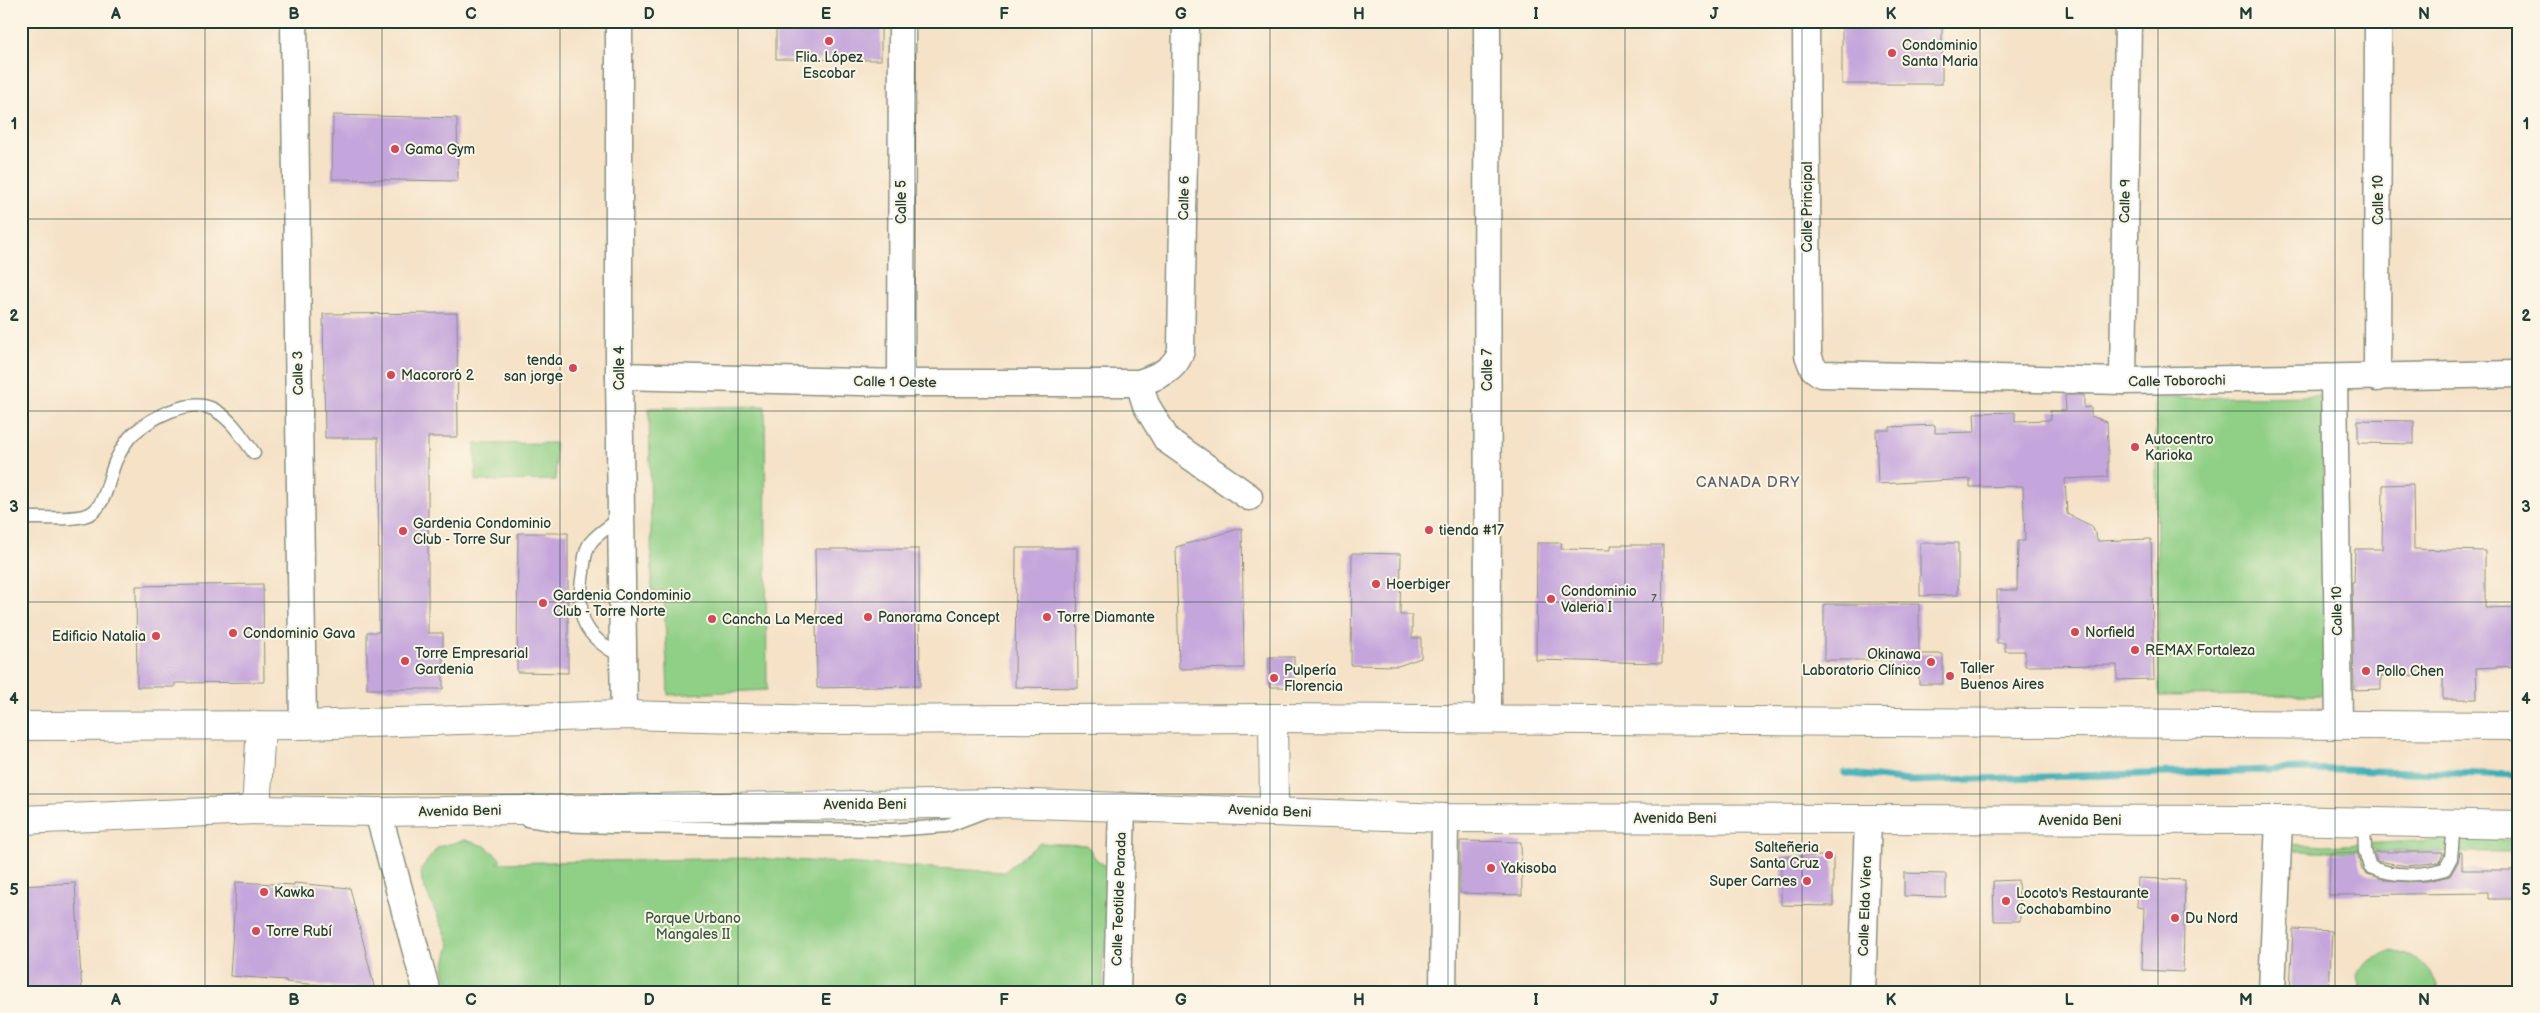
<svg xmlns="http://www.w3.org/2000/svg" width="2540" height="1013" viewBox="0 0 2540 1013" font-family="'Balsamiq Sans',sans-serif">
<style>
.green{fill:#90cf86;stroke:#58865d}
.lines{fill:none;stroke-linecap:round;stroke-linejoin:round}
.stream{stroke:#3cadb6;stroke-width:7}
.building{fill:#c4a5dc}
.lane-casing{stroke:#8a907e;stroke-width:15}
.street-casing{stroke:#8a907e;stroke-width:29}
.secondary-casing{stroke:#8a907e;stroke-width:30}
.lane{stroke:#fff;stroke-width:12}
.street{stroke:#fff;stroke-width:26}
.secondary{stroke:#fff;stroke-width:28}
.grid{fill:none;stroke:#1f3d34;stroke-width:1;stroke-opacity:0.55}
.poi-dot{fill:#d1495b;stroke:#fcf5e5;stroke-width:2}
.labels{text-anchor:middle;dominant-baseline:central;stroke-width:4;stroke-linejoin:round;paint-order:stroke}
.number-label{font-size:11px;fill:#48575e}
.poi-label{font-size:14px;fill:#1f3d34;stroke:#fcf5e5;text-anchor:start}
.street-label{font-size:14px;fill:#1f3d34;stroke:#fcf5e5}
.park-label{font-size:14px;fill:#365a44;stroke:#fcf5e5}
.neighbourhood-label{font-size:15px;letter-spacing:1px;fill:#59616f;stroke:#fcf5e5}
.neatline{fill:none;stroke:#1f3d34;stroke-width:2}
.grid-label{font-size:16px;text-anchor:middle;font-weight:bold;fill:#1f3d34}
</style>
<rect width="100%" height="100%" fill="#fcf5e5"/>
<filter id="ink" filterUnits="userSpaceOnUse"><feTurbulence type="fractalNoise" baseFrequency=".02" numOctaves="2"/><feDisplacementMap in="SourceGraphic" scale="10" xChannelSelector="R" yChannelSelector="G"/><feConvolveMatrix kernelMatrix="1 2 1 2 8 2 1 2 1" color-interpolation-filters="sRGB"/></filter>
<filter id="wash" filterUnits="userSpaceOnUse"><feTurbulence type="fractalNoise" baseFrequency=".0096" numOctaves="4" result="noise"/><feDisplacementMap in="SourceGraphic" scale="20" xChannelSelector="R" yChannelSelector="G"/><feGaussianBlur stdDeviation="1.12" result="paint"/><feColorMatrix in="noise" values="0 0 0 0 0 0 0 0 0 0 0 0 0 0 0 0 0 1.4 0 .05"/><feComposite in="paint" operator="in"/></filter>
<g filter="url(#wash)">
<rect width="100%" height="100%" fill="#f5e2c7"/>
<g class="green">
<path d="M2322 396 2325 695 2159 696 2155 398Z"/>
<path d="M765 406 767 690 668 695 664 591H652L649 408Z"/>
<path d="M555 443 556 480 476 481 475 444Z"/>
<path d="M2455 839 2519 840V852L2282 851 2284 844 2325 846Z"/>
<path d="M465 840 485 846 501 859 497 863 754 858 1004 872 1040 843 1087 845 1095 858 1120 878 1103 960V992H451L444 968 450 944 422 882 421 869 438 847Z"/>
<path d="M2392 950C2412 956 2434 966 2439 988L2435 992H2360L2357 975 2367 962Z"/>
</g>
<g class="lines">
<path class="stream" d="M1845 773 1909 781 2303 769 2519 775"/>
</g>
<g id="blocks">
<g class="building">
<path d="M776 21 881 22V60L776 59Z"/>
<rect x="1842" y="21" width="100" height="63"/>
<path d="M333 115 457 118 458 181 332 179Z"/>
<path d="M457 313 458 437H428V633H443V689H367V632H379L378 438H325L323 314Z"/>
<path d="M2065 395H2084V408L2091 407V416L2107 422 2108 441V477L2065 479 2067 514 2092 526 2098 541 2151 539 2154 679 2117 680V665L2025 666V651H2005V643H1997V590H2017L2018 541H2025L2023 486 1970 487V479L1878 484 1876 430H1890V427L1935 425V433L1975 432 1974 413 2015 412V421L2051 420 2050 411H2066Z"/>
<path d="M2358 420 2414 421V444L2358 443Z"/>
<path d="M2413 484 2414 549 2485 551V608L2519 607V666L2476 668 2477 699H2443V675L2381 676V689L2354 690 2352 582H2354L2355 549H2382L2383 485Z"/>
<path d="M1242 528 1244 668 1179 669 1176 547Z"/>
<path d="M518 533H568V673L517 672Z"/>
<path d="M1537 543H1562L1561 549 1611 550V545H1663L1662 663 1536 660Z"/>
<path d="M1920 543H1958V595L1920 596Z"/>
<path d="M1016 548H1077L1078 688 1015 687Z"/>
<path d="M815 549H919L920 686 817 688Z"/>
<path d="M1352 553 1401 554 1400 615H1412V638H1421V658L1398 666 1351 665Z"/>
<path d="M263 584 264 682 175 683V687H137L136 586Z"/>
<path d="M1824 604H1919V654H1943V684H1919V671H1890V660H1824Z"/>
<rect x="1269" y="657" width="25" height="30"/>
<path d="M1460 841 1521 842 1522 895 1460 893Z"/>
<path d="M2357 852 2362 870 2367 874 2386 880 2407 882 2428 881 2450 876 2458 862 2460 852H2462V870H2519V899H2488V893L2329 895 2330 853Z"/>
<path d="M2374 852H2443L2440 862 2407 866 2377 861Z"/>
<path d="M1781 856H1833V906L1781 905Z"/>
<path d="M1904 873 1946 874V897L1904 896Z"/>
<path d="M2138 878 2185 880 2183 972 2142 970 2144 908 2137 907Z"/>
<path d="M2018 880 2020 921H1994L1993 881Z"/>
<path d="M236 882 294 885V883L350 888 375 990 286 982V980L230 976Z"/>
<path d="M75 883 82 992H21V886Z"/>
<path d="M2293 929 2332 931 2329 992H2290Z"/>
</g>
</g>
</g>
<g filter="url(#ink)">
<use href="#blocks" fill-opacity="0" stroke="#8a907e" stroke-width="1"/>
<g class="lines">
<g class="lane-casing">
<g id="lane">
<path d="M621 517C612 525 598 533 591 542 585 549 584 563 583 572 576 617 582 636 623 657"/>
<path d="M21 518C38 517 80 522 93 512 107 501 109 475 116 460 120 452 126 440 133 434 151 418 189 397 213 409 232 419 242 437 254 453"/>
<path d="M527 820 559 825 613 827 891 830 947 826 989 810"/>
<path d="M2364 821 2365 851 2370 867C2393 877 2421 876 2445 869L2451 858 2454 823"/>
</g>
</g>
<g class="street-casing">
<g id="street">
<path d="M294 21 303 725"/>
<path d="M619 21V376L624 715"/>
<path d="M1487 21 1488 719"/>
<path d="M1806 21 1808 355 1813 368 1821 374 2123 381 2519 374"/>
<path d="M619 376 901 383H1139C1157 377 1176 370 1181 350L1186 21"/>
<path d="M2377 378 2378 21"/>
<path d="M2334 379 2339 723"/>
<path d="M2123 381 2128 21"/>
<path d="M901 383 902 21"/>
<path d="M1139 383 1146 405 1167 440 1249 497"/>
<path d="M378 812 427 992"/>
<path d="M1117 992 1122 806"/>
<path d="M1443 992 1445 818"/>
<path d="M1862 992 1868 820"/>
<path d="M2272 992 2279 820"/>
</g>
</g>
<g class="secondary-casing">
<g id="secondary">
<path d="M1273 718 1274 810"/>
<path d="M21 726 303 725 624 715 824 720 1273 718 2519 726"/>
<path d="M256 810 261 726"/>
<path d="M21 820 256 810 378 812 1004 803 1445 818 2279 820 2519 825"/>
</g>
</g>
<use href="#lane" class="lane"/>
<use href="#street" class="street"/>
<use href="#secondary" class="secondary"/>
</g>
</g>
<path class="grid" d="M205 21V992M382 21V992M560 21V992M738 21V992M915 21V992M1092 21V992M1270 21V992M1448 21V992M1625 21V992M1802 21V992M1980 21V992M2158 21V992M2335 21V992M21 219H2519M21 411H2519M21 602H2519M21 794H2519"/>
<g class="poi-dot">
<circle cx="829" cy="41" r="5"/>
<circle cx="1892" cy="53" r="5"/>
<circle cx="395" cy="149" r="5"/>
<circle cx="573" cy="368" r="5"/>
<circle cx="391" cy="375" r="5"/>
<circle cx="2135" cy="447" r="5"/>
<circle cx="1429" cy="530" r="5"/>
<circle cx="403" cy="531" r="5"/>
<circle cx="1376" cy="584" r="5"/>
<circle cx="1551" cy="599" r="5"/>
<circle cx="543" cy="603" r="5"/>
<circle cx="868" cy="617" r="5"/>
<circle cx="1047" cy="617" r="5"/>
<circle cx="712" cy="619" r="5"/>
<circle cx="2075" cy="632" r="5"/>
<circle cx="233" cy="633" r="5"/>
<circle cx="156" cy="636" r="5"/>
<circle cx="2135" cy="650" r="5"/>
<circle cx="405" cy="661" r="5"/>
<circle cx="1931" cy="662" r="5"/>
<circle cx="2366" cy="671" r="5"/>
<circle cx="1950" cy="676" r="5"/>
<circle cx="1274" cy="678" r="5"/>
<circle cx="1829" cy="855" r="5"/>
<circle cx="1491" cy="868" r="5"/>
<circle cx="1807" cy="881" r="5"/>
<circle cx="264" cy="892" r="5"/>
<circle cx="2006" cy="901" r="5"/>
<circle cx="2175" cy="918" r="5"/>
<circle cx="256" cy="931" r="5"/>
</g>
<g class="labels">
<g class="number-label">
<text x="1654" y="598">7</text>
</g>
<g class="poi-label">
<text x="1902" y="45">Condominio<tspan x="1902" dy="16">Santa Maria</tspan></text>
<text x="829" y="57" text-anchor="middle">Flia. López<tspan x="829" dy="16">Escobar</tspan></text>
<text x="405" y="149">Gama Gym</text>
<text x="563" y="360" text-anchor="end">tenda<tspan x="563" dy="16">san jorge</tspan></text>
<text x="401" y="375">Macororó 2</text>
<text x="2145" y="439">Autocentro<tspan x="2145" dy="16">Karioka</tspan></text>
<text x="413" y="523">Gardenia Condominio<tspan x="413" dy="16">Club - Torre Sur</tspan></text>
<text x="1439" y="530">tienda #17</text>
<text x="1386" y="584">Hoerbiger</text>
<text x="1561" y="591">Condominio<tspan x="1561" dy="16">Valeria I</tspan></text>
<text x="553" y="595">Gardenia Condominio<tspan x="553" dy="16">Club - Torre Norte</tspan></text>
<text x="878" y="617">Panorama Concept</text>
<text x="1057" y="617">Torre Diamante</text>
<text x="722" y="619">Cancha La Merced</text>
<text x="2085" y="632">Norfield</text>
<text x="243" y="633">Condominio Gava</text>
<text x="146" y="636" text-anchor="end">Edificio Natalia</text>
<text x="2145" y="650">REMAX Fortaleza</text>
<text x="415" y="653">Torre Empresarial<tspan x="415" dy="16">Gardenia</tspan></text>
<text x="1921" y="654" text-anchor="end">Okinawa<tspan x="1921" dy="16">Laboratorio Clínico</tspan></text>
<text x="1960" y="668">Taller<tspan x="1960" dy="16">Buenos Aires</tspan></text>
<text x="1284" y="670">Pulpería<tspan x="1284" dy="16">Florencia</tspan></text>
<text x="2376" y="671">Pollo Chen</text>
<text x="1819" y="847" text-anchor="end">Salteñeria<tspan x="1819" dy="16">Santa Cruz</tspan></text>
<text x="1501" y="868">Yakisoba</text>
<text x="1797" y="881" text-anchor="end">Super Carnes</text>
<text x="274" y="892">Kawka</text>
<text x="2016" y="893">Locoto's Restaurante<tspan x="2016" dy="16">Cochabambino</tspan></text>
<text x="2185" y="918">Du Nord</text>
<text x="266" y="931">Torre Rubí</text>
</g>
<g class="street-label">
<text transform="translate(1184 198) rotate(-89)">Calle 6</text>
<text transform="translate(2378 200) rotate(-90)">Calle 10</text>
<text transform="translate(2125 201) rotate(-89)">Calle 9</text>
<text transform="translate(901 202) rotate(-90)">Calle 5</text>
<text transform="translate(1807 207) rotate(-90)">Calle Principal</text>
<text transform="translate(619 368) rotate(-90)">Calle 4</text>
<text transform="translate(1487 370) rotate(-90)">Calle 7</text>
<text transform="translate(298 373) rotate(-91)">Calle 3</text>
<text transform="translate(2177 381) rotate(-1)">Calle Toborochi</text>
<text transform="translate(895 382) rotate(1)">Calle 1 Oeste</text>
<text transform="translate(2337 611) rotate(-91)">Calle 10</text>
<text x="865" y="804">Avenida Beni</text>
<text transform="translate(460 811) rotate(-1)">Avenida Beni</text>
<text transform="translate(1270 811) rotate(2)">Avenida Beni</text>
<text x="1675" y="818">Avenida Beni</text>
<text x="2080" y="820">Avenida Beni</text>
<text transform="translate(1119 899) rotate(-88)">Calle Teotilde Parada</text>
<text transform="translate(1865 906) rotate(-88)">Calle Elda Viera</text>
</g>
<g class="park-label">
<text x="693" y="918">Parque Urbano<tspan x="693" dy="16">Mangales II</tspan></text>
</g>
<g class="neighbourhood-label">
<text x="1748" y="482">CANADA DRY</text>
</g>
</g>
<rect width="2540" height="1013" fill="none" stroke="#fcf5e5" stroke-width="55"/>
<rect x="28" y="28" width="2484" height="958" class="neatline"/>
<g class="grid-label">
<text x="116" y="19">A</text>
<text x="294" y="19">B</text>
<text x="471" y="19">C</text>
<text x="649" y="19">D</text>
<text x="826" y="19">E</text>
<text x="1004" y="19">F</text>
<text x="1181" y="19">G</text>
<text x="1359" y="19">H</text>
<text x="1536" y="19">I</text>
<text x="1714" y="19">J</text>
<text x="1891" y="19">K</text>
<text x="2069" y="19">L</text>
<text x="2246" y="19">M</text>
<text x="2424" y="19">N</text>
<text x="14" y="129">1</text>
<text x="2526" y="129">1</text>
<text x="14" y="321">2</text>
<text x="2526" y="321">2</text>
<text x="14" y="512">3</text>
<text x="2526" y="512">3</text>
<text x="14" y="704">4</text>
<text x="2526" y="704">4</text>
<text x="14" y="895">5</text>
<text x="2526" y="895">5</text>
<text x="116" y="1005">A</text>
<text x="294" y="1005">B</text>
<text x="471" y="1005">C</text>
<text x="649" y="1005">D</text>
<text x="826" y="1005">E</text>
<text x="1004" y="1005">F</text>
<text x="1181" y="1005">G</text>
<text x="1359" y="1005">H</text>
<text x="1536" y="1005">I</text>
<text x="1714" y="1005">J</text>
<text x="1891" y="1005">K</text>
<text x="2069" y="1005">L</text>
<text x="2246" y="1005">M</text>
<text x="2424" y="1005">N</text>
</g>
</svg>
